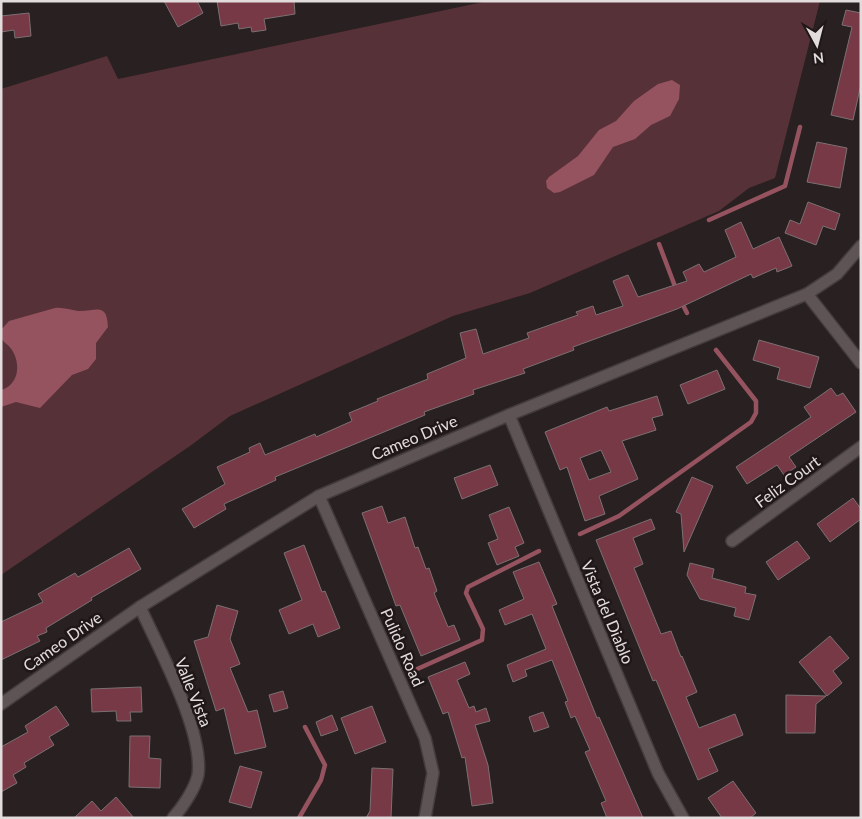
<svg xmlns="http://www.w3.org/2000/svg" width="862" height="819" viewBox="0 0 862 819" font-family="Lato,sans-serif">
<style>
.green{fill:#573138}
.water{fill:#95535f}
.lines{fill:none;stroke-linecap:round;stroke-linejoin:round}
.stream{stroke:#95535f;stroke-width:4.5}
.building{fill:#783946;stroke:#7b7072;fill-rule:evenodd}
.minor-casing{stroke:#433c3d;stroke-width:14}
.minor{stroke:#5e5355;stroke-width:11}
.labels{text-anchor:middle;dominant-baseline:central;stroke-width:5;stroke-linejoin:round;paint-order:stroke}
.street-label{font-size:16px;fill:#e2dcdd;stroke:#1f1718}
</style>
<rect width="100%" height="100%" fill="#292021"/>
<path class="green" d="M488 1H820L775 178 749 188 719 211 530 293 453 316 230 416 190 446 1 575V89L107 56 118 79Z"/>
<g class="water">
<path d="M672 80 680 85 679 99 670 116 651 125 635 139 613 147 594 175 560 192 554 193 547 188 546 181 549 177 578 156 599 130 616 121 634 101 658 84Z"/>
<path d="M55 308C63 307 70 310 78 311 95 312 107 301 108 327L96 343V359L88 369 72 375 40 408 16 402 1 407V390C19 385 21 364 12 350 9 345 4 343 1 338V330L9 321Z"/>
</g>
<g class="lines">
<g class="stream">
<path d="M709 220 785 186 800 127"/>
<path d="M659 244 676 289"/>
<path d="M681 301 687 313"/>
<path d="M580 534 619 516 751 422 756 413V401L716 350"/>
<path d="M415 670 482 640 483 629 466 593 468 587 539 551"/>
<path d="M299 818 321 780 325 765 305 727"/>
</g>
</g>
<g class="building">
<path d="M164 1H197L203 13 178 27Z"/>
<path d="M217 1H294L295 14 264 19 266 30 252 32 251 27 239 29 238 23 221 26Z"/>
<path d="M846 10 861 13V84L853 120 831 115 852 27 842 25Z"/>
<path d="M29 13 31 36 15 38 14 30 1 32V16Z"/>
<path d="M817 142 847 148 840 188 807 182Z"/>
<path d="M808 202 840 214 835 230 823 226 816 245 785 233 790 220 800 224Z"/>
<path d="M741 222 753 249 779 237 792 266 777 272 776 268 753 278 751 274 677 309 573 347 574 350 523 369 525 373 473 390 474 394 424 412 425 415 275 477 276 480 224 504 226 509 194 528 182 509 225 484 217 467 250 452 249 448 260 443 265 455 315 434 316 437 352 421 349 413 378 401 377 399 428 379 427 374 466 358 460 333 476 329 483 354 529 338 527 333 578 315 576 312 593 306 596 315 623 306 613 281 628 275 638 297 687 281 683 272 699 264 704 272 736 257 725 230Z"/>
<path d="M759 340 819 357 810 388 777 379 780 368 753 360Z"/>
<path d="M717 370 725 389 688 404 680 385Z"/>
<path d="M831 388 837 396 843 393 856 412 789 457 796 467 784 475 777 465 747 484 736 467 811 417 804 407Z"/>
<path d="M657 396 663 415 652 418 656 430 622 441 638 479 599 496 605 514 585 521 567 467 560 470 545 432 607 407 609 411ZM601 450 611 472 589 480 580 458Z"/>
<path d="M490 465 498 485 462 499 454 478Z"/>
<path d="M692 477 713 486 684 552 681 514 676 512Z"/>
<path d="M853 498 861 509V519L830 542 817 524Z"/>
<path d="M382 506 388 523 405 517 415 548 418 547 426 569 429 568 437 591 434 593 448 627 454 625 460 640 421 656 400 605 396 606 362 513Z"/>
<path d="M509 507 524 543 515 547 519 556 497 565 488 543 498 539 489 515Z"/>
<path d="M651 519 655 529 633 538 643 564 634 568 661 634 671 631 681 657 682 656 697 692 686 697 699 728 735 714 743 735 708 749 718 771 698 780 656 680 653 681 596 540Z"/>
<path d="M797 541 810 558 778 580 766 562Z"/>
<path d="M304 545 322 592 325 591 340 628 318 637 313 624 289 634 279 610 302 600 284 553Z"/>
<path d="M129 548 141 569 91 598 92 600 46 628 47 632 37 636 40 641 1 660V622L43 602 38 594 52 586 75 573 78 577Z"/>
<path d="M539 562 557 604 552 606 597 718 599 717 643 818H607L601 803 606 801 585 752 590 750 575 716 571 718 565 702 568 701 552 660 525 670 527 676 513 682 507 665 546 649 532 614 505 625 499 610 524 599 513 572Z"/>
<path d="M690 563 714 569 712 578 746 587 745 593 756 595 749 620 734 616 736 608 700 599 687 575Z"/>
<path d="M217 605 238 611 230 639 240 664 230 668 248 712 257 710 266 747 235 754 224 708 216 711 194 641 208 637Z"/>
<path d="M830 636 849 658 833 671 842 683 827 696 799 662Z"/>
<path d="M465 662 470 674 457 680 469 708 474 706 476 712 486 708 490 721 475 725 488 765 493 803 472 806 465 757 462 758 448 712 443 714 428 677Z"/>
<path d="M141 687 142 712H130L131 721H117L116 711 92 712 91 689Z"/>
<path d="M283 691 288 708 274 712 269 695Z"/>
<path d="M786 695 826 696 816 704 815 733H786Z"/>
<path d="M56 706 69 725 49 737 54 745 24 763 26 767 13 775 17 783 1 792V747L28 732 25 726Z"/>
<path d="M372 706 386 742 355 754 341 718Z"/>
<path d="M543 712 549 727 534 732 529 717Z"/>
<path d="M332 715 338 730 321 736 316 722Z"/>
<path d="M130 736H150L149 758 161 759 160 788 129 787Z"/>
<path d="M240 766 262 772 251 808 229 802Z"/>
<path d="M372 768 393 769 391 818H366L370 811Z"/>
<path d="M733 781 756 813 750 818H722L708 798Z"/>
<path d="M116 797 134 818H74L92 801 101 811Z"/>
</g>
<g class="lines">
<g class="minor-casing">
<g id="minor">
<path d="M807 294 861 363"/>
<path d="M509 415 658 773 683 818"/>
<path d="M319 496 425 738 433 773 425 818"/>
<path d="M732 541 861 447"/>
<path d="M140 607C159 649 204 731 198 775 195 789 182 808 173 818"/>
<path d="M1 704 140 607 319 496 509 415 807 294 837 274 861 246"/>
</g>
</g>
<use href="#minor" class="minor"/>
</g>
<g class="labels">
<g class="street-label">
<text transform="translate(414 437) rotate(-23)">Cameo Drive</text>
<text transform="translate(787 481) rotate(-36)">Feliz Court</text>
<text transform="translate(608 612) rotate(67)">Vista del Diablo</text>
<text transform="translate(62 641) rotate(-35)">Cameo Drive</text>
<text transform="translate(403 647) rotate(66)">Pulido Road</text>
<text transform="translate(194 692) rotate(68)">Valle Vista</text>
</g>
</g>
<rect width="862" height="819" fill="none" stroke="#e2dcdd" stroke-width="5"/>
<g transform="translate(817 45) rotate(173)" stroke="#1f1718" stroke-width="4" paint-order="stroke">
<path d="M0-4L9 19L0 12L-9 19Z" fill="#e2dcdd"/>
<text y="-8" font-size="14" font-weight="bold" text-anchor="middle" fill="#e2dcdd">N</text>
</g>
</svg>
